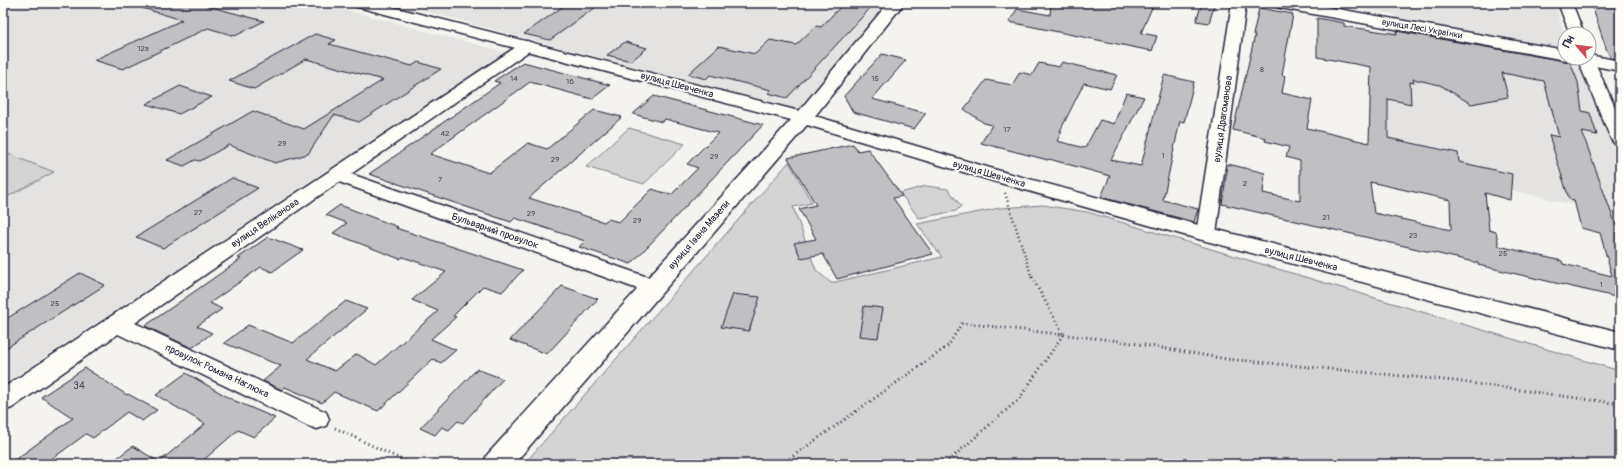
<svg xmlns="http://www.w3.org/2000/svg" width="1623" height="467" viewBox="0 0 1623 467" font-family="Pangolin,sans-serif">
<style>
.built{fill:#e4e3e2}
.green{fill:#d5d4d5;stroke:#7c7b88}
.building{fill:#c0bfc2;stroke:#22223b;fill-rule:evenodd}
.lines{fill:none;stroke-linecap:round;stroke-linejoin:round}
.street-casing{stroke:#22223b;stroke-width:3}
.secondary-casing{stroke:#22223b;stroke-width:3}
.path-far1{stroke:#22223b;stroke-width:2.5;stroke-dasharray:1 3;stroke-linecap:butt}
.path{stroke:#22223b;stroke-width:3;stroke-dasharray:1 3.5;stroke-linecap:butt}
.street{fill:#fdfcf7;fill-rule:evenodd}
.secondary{fill:#fdfcf7;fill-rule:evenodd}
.labels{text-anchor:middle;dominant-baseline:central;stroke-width:3.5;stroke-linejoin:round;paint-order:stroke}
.number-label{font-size:8px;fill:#4a495d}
.far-street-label{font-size:9px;fill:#22223b;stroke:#fdfcf7}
.street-label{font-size:10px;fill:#22223b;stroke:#fdfcf7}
.near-number-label{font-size:10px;fill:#4a495d}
</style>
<rect width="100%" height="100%" fill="#f4f3ef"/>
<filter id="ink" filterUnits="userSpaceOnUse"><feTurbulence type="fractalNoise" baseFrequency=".025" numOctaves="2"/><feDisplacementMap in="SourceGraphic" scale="8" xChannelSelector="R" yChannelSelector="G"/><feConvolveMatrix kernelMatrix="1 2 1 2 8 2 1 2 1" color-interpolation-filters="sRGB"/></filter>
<g filter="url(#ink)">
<g class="built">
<path d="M3 3H320L505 52 3 385Z"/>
<path d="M395 3H887L797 111Z"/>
<path d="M1327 3H1555L1565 39V48L1560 49 1396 20 1394 14Z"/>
<path d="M1390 25 1570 58 1580 63 1620 159V216L1386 160Z"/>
</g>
<g class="green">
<path d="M629 128 685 144 644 184 586 167Z"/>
<path d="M3 152 54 172 3 199Z"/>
<path d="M789 162 812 203 793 207 816 270 831 283 942 257 917 224 1000 208 1043 205 1087 212 1620 371V464H524Z"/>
<path d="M926 186 948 189 961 206 956 211 919 218 900 193Z"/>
</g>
<g class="building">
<path d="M139 3H196L264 21 235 36 208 28 123 69 94 60 182 20 139 7Z"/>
<path d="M568 3H579L596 7 550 40 524 34Z"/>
<path d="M844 3H875L787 98 768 93 771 90 710 75 706 79 688 74 719 46 755 54 770 40 796 45 816 26 821 27Z"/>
<path d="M1051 3H1154L1141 33 1157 36 1152 51 1009 22 1017 9 1050 15Z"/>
<path d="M1202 3H1215L1209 23 1196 21Z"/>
<path d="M1591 3 1614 4 1620 20V59L1611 58 1607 51Z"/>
<path d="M1259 8 1293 14 1282 75 1285 76 1282 93 1312 100 1307 128 1369 143 1371 67 1317 57V18L1344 23V26L1397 34 1396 31 1570 62 1578 82 1582 111 1590 113 1597 135 1582 132 1615 223 1620 224V298L1478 265V263L1222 204 1228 164 1265 173 1263 193 1300 201V161L1286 157 1289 147 1265 141 1266 138 1233 130 1255 35H1253ZM1502 73 1544 81 1559 137 1549 135 1569 199 1574 200 1581 228 1600 233 1612 276 1563 264 1562 261 1499 246 1496 232 1489 230 1485 193 1510 200 1512 174 1459 162 1458 153 1388 138V99L1411 104 1410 82 1414 83 1413 79 1440 85 1471 104 1508 97ZM1370 182 1450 200 1451 230 1374 213Z"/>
<path d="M315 34 336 40 329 44 412 66 418 62 441 69 359 122 334 115 308 154 275 163 229 145 200 161 195 160 184 166 167 160 253 111 304 129 383 80 306 59 254 89 229 81Z"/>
<path d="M625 42 647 48 631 61 607 55Z"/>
<path d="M882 54 906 60 872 99 926 113 914 129 853 112 844 96Z"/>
<path d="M523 62 610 85 592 99 530 82 430 154 489 173 528 143 547 149 594 110 622 117 529 198 604 222 608 219 619 222 652 189 671 195 698 168 687 164 718 133 665 119 662 122 633 114 654 96 763 125 631 264 579 247 585 241 515 218 511 222 369 174 500 83 494 81Z"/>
<path d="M1062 62 1117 75 1110 89 1084 83 1060 131H1062L1057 141 1085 148 1100 120 1114 124 1126 93 1144 97 1111 160 1141 166 1164 75 1194 82 1184 122 1180 121 1163 200 1198 209 1194 222 1101 197 1110 176 1049 159 1048 160 981 143 992 125 984 123 964 109 986 80 1012 85 1020 72 1032 75 1039 63 1059 67Z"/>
<path d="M180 86 212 97 179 114 146 104Z"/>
<path d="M853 144 858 151 868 149 902 196 893 198 933 254 837 279 823 254 801 258 794 243 816 239 799 209 816 205 788 158Z"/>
<path d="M232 178 258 188 163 248 136 237Z"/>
<path d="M340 205 398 227 396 228 523 270 502 292 483 286 453 316 456 317 431 339 456 350 441 363 433 359 378 411 334 392 322 403 285 387 282 390 263 381 281 366 224 343 248 325 293 343 346 301 367 309 307 359 335 371 357 354 376 365 438 311 412 300 446 272 403 257 400 259 333 233 347 223 326 215Z"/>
<path d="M268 237 303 250 272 272 261 267 210 303 222 309 197 326 212 333 192 348 145 326 241 259 238 258Z"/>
<path d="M80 273 105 285 3 350V321Z"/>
<path d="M562 286 598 299 547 354 510 340Z"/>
<path d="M733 294 760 297 749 331 721 327Z"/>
<path d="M864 306 883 308 878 338 859 336Z"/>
<path d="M85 368 127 395 128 394 157 410 142 421 127 412 93 438 86 434 45 464H9L73 418 41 397Z"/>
<path d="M477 369 503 379 463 423 458 421 449 430 442 427 435 435 420 428Z"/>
<path d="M186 373 233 400 275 418 254 437 238 430 199 464H109L133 446 159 462 205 424 156 395Z"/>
</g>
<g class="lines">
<g class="street-casing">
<g id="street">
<path d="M1232 3H1246L1216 234 1213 239 1206 240 1199 239 1196 234Z"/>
<path d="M1558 3H1572L1584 34H1570Z"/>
<path d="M527 41 532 43 535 46 532 49 351 174 662 282 665 287 662 292 654 294 646 292 339 182 135 323 326 412 329 419 326 426 317 429 308 426 118 334 12 408 3 411V388L522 43Z"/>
<path d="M1589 54 1593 58 1620 119V144L1614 143 1611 139 1577 58H1589Z"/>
</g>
</g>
<g class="secondary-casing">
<g id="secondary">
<path d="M351 3H377L799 111 888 3H904L815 116 1007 173 1202 226 1620 332V350L1191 237 993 181 807 125 514 464H483L487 455 791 120 354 6Z"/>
<path d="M1272 3H1305L1565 50V58H1571L1565 60 1280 8 1275 6Z"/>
<path d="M1589 55 1620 61V71L1575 62 1573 58H1589Z"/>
</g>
</g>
<path class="path-far1" d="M1005 193 1032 278"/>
<g class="path">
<path d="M1032 277 1063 334"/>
<path d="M335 428 411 464"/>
<path d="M782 464 948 346 962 323 1120 341 1227 359 1455 381 1620 404"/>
<path d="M945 464 1019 399 1063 335"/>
</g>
<use href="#street" class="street"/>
<use href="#secondary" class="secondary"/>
</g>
</g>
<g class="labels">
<g class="number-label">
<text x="143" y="48">12а</text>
<text x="1262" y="69">8</text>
<text x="514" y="78">14</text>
<text x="875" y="78">15</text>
<text x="570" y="81">16</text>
<text x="1007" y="129">17</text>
<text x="445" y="133">42</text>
<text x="282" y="143">29</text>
<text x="1163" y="155">1</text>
<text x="714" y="156">29</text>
<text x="555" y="159">29</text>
<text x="440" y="179">7</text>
<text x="1245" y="183">2</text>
<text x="198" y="212">27</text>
<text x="531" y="213">29</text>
<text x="1326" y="217">21</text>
<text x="637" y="220">29</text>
<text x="1413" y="235">23</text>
<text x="1503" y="253">25</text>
<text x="1601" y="284">1</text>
<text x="55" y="303">25</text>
</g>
<g class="far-street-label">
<text transform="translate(1422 29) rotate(10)">вулиця Лесі Українки</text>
</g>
<g class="street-label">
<text transform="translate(677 85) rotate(15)">вулиця Шевченка</text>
<text transform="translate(1223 119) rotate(-82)">вулиця Драгоманова</text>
<text transform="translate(989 174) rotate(16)">вулиця Шевченка</text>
<text transform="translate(265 223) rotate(-34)">вулиця Веліканова</text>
<text transform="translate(495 231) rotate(19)">Бульварний провулок</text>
<text transform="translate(699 235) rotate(-49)">вулиця Івана Мазепи</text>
<text transform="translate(1301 259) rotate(14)">вулиця Шевченка</text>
<text transform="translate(217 371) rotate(25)">провулок Романа Наглюка</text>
</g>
<g class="near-number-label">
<text x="79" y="386">34</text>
</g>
</g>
<rect width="1623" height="467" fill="none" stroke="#fdfcf7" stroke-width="16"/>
<rect x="8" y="8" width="1607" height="451" fill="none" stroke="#22223b" stroke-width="1.5" filter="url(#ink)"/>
<g transform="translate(1577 46) rotate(298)"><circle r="19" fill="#fdfcf7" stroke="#a5a5ac"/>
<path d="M0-3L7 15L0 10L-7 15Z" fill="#d1495b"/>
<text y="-6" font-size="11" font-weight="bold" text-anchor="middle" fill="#22223b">Пн</text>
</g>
</svg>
